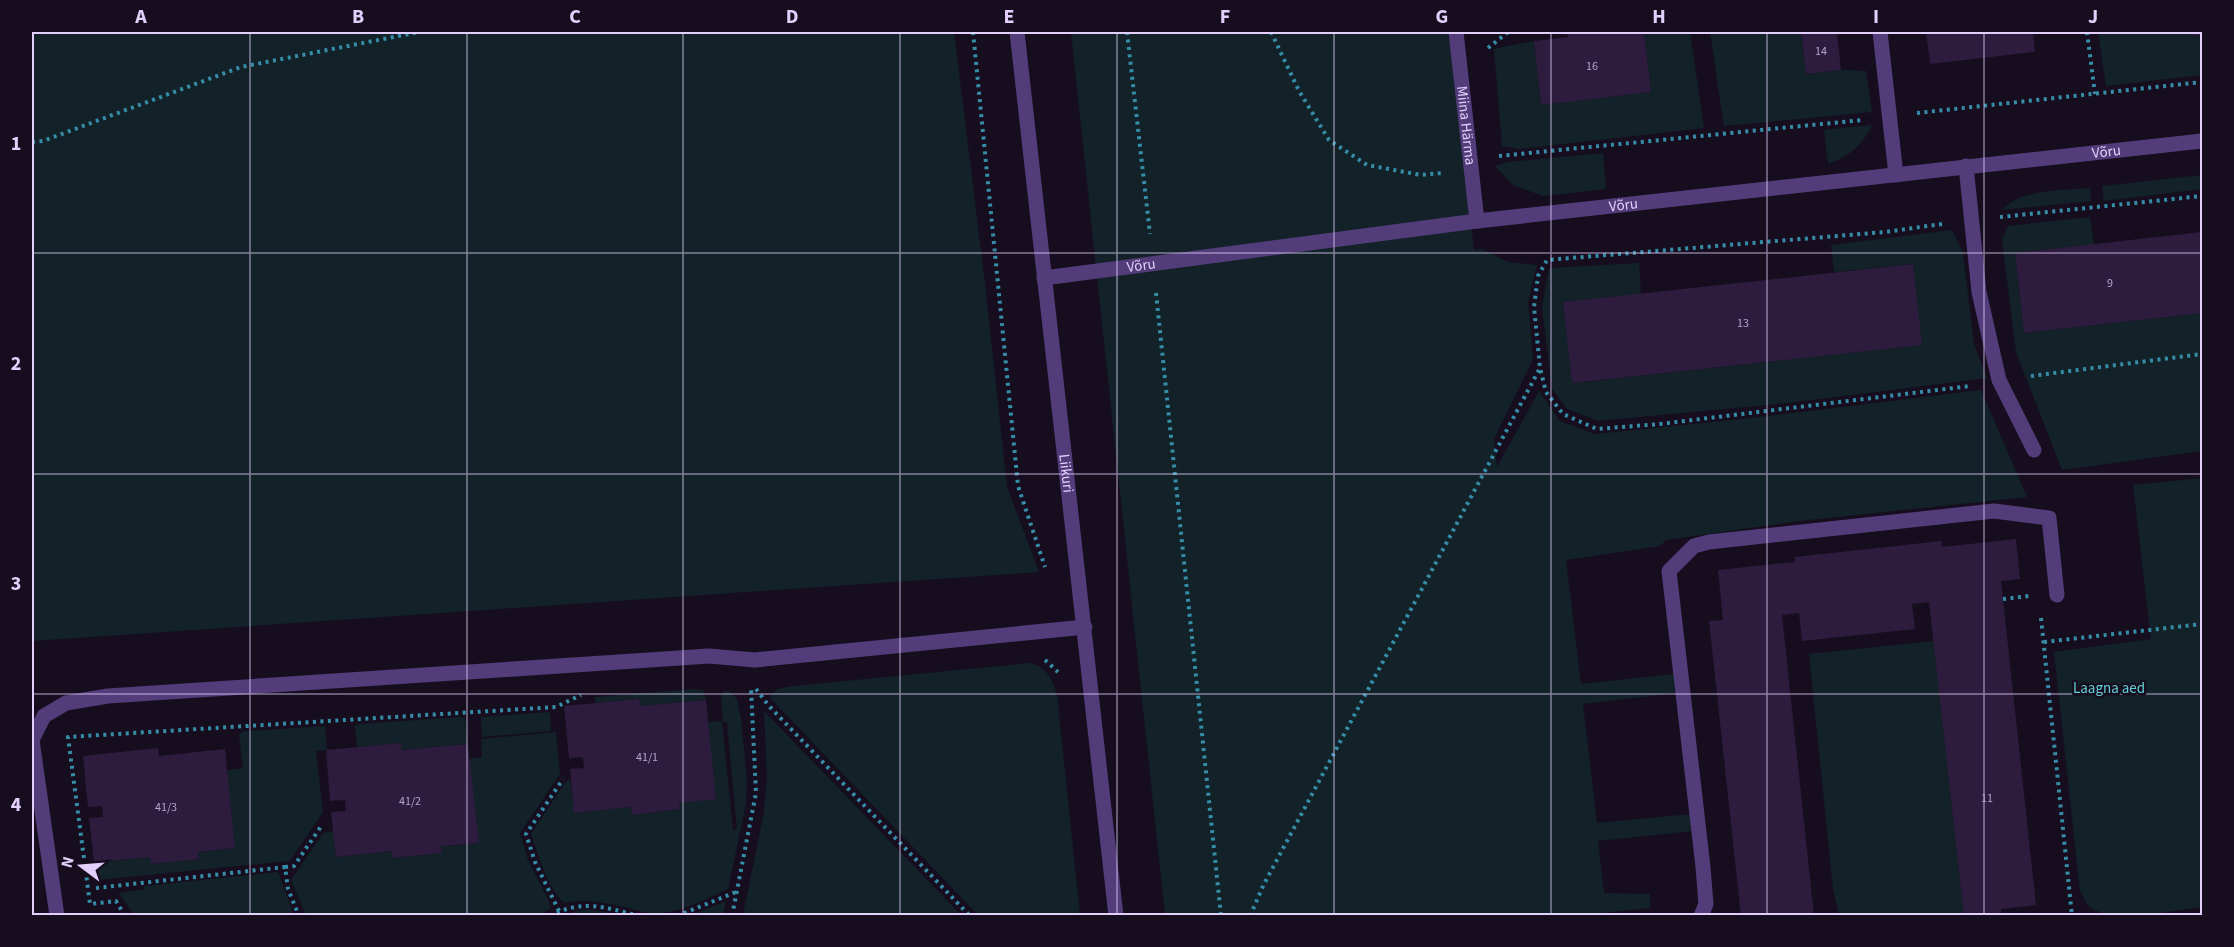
<svg xmlns="http://www.w3.org/2000/svg" width="2234" height="947" viewBox="0 0 2234 947" font-family="'Source Sans 3',sans-serif">
<style>
.green{fill:#122228}
.building{fill:#2d1c3e}
.lines{fill:none;stroke-linecap:round;stroke-linejoin:round}
.path{stroke:#368da8;stroke-width:4;stroke-dasharray:3 4.5;stroke-linecap:butt}
.minor{stroke:#523c7a;stroke-width:15}
.grid{fill:none;stroke:#e2cffb;stroke-width:1.5;stroke-opacity:0.55}
.labels{text-anchor:middle;dominant-baseline:central;stroke-width:5;stroke-linejoin:round;paint-order:stroke}
.number-label{font-size:12px;fill:#b5a2cc}
.street-label{font-size:15px;fill:#e2cffb;stroke:#160e1f}
.park-label{font-size:15px;fill:#61cfd5;stroke:#160e1f}
.neatline{fill:none;stroke:#e2cffb;stroke-width:2}
.grid-label{font-size:20px;text-anchor:middle;font-weight:bold;fill:#e2cffb}
</style>
<rect width="100%" height="100%" fill="#160e1f"/>
<g class="green">
<path d="M32 32H954L984 275 1007 487 1039 572 32 641Z"/>
<path d="M1071 32H1449L1474 250 1482 249 1508 262 1537 265 1528 302 1533 359 1494 439 1497 467 1539 391 1560 421 1595 434 1742 419 1981 390 2027 497 1799 521 1666 540 1660 546 1566 560 1581 684 1674 674 1675 693 1583 704 1597 823 1691 814 1692 831 1598 841 1604 893 1650 894V908L1574 916 1165 915Z"/>
<path d="M1644 32H1690L1704 128 1519 149 1502 146 1494 49 1534 41 1541 104 1651 92Z"/>
<path d="M1710 32H1801L1806 74 1841 70 1866 71 1872 112 1724 126Z"/>
<path d="M2098 32H2192L2193 36 2202 35V75L2106 86Z"/>
<path d="M1872 125C1861 147 1851 155 1828 164L1824 130Z"/>
<path d="M1603 153 1606 189 1543 196 1513 185 1495 166 1508 162Z"/>
<path d="M2202 175V189L2104 201 2102 186Z"/>
<path d="M2090 188 2091 201 2002 210C2022 188 2062 191 2090 188Z"/>
<path d="M2090 217 2094 244 2015 253 2024 333 2202 313V451L2062 470 2016 352 2002 240 2008 226Z"/>
<path d="M1952 230 1963 253 1974 344 1987 378 1787 403 1598 421 1567 409 1552 389 1542 307 1549 268 1639 263 1641 294 1563 302 1573 383 1921 345 1913 264 1834 272 1831 245Z"/>
<path d="M2202 478V907C2175 910 2112 925 2090 907 2086 904 2083 895 2080 891L2054 652 2151 639 2133 485Z"/>
<path d="M1934 641 1964 915H1839L1833 889 1809 654Z"/>
<path d="M1030 663C1047 668 1052 678 1057 695L1080 915H978L771 699V694L777 689 793 686Z"/>
<path d="M695 689 703 690 706 700 640 706 639 699 595 703V697Z"/>
<path d="M725 691 730 692 737 699 741 718 747 780 746 803 728 889C703 900 679 914 652 913 644 913 636 910 629 908 606 903 587 898 564 903 547 887 539 856 531 834L564 784 570 779 575 813 631 807 632 815 680 809 679 803 708 722 722 721 733 830H737L727 722H723L721 695Z"/>
<path d="M764 711 961 915H743L764 812 767 776Z"/>
<path d="M550 712 551 731 482 737 481 717Z"/>
<path d="M461 717 465 718 468 744 401 750 400 743 357 747 355 726 358 724Z"/>
<path d="M325 726 327 750 316 751 323 812 290 861 97 880 96 862 150 857 151 864 199 859 198 852 235 848 227 770 243 768 239 735 242 732 249 731Z"/>
<path d="M556 732 560 774 520 833 528 860 549 901 551 908 539 916 306 915 291 880 323 833 334 831 336 857 392 851 394 858 442 853 441 846 478 843 469 759 482 757 481 739Z"/>
<path d="M278 872 294 915H134L119 893 144 889V886Z"/>
<path d="M726 901 723 915H692Z"/>
<path d="M589 909 619 915H563L576 911Z"/>
</g>
<g class="building">
<path d="M1567 32H1644L1651 92 1541 105 1534 41 1568 37Z"/>
<path d="M1801 32H1837L1841 70 1806 74Z"/>
<path d="M1926 32H2033L2035 52 1930 64Z"/>
<path d="M2192 32H2202V35L2193 36Z"/>
<path d="M2202 232V313L2024 333 2015 253Z"/>
<path d="M1913 264 1922 345 1572 383 1563 302Z"/>
<path d="M2016 539 2020 579 2001 581 2036 905 2001 909V916H1964L1929 602 1912 604 1915 629 1802 641 1799 613 1782 615 1814 916H1741L1709 621 1723 620 1718 570 1795 562V557L1942 541V547Z"/>
<path d="M639 699 640 706 706 700 716 799 679 803 680 809 632 815 631 807 574 813 570 769 584 768 583 757 569 758 564 706Z"/>
<path d="M401 743V750L468 744 479 843 441 846 442 853 393 858 392 851 336 857 331 812 346 811 345 800 330 801 326 750Z"/>
<path d="M158 748 159 756 225 749 235 848 198 852 199 859 151 864 150 857 94 862 89 818 103 817 102 806 88 807 83 756Z"/>
</g>
<g class="lines">
<g class="path">
<path d="M973 32 1018 486 1045 567"/>
<path d="M1127 32 1150 234"/>
<path d="M1271 32 1299 91 1329 140 1367 165 1421 175 1442 173"/>
<path d="M2087 32 2095 94"/>
<path d="M1488 48 1508 32"/>
<path d="M1917 113 2202 82"/>
<path d="M32 142 43 141 241 67 419 32"/>
<path d="M1499 156 1862 120"/>
<path d="M2000 217 2202 196"/>
<path d="M1942 224 1885 232 1547 260 1538 276 1534 307 1540 368 1546 392 1563 414 1597 429 1660 424 1970 386"/>
<path d="M1156 293 1221 916"/>
<path d="M2031 376 2202 354"/>
<path d="M2003 599 2029 596"/>
<path d="M2041 618 2072 916"/>
<path d="M2044 642 2202 624"/>
<path d="M1045 660 1058 672"/>
<path d="M756 689 769 706 970 916"/>
<path d="M285 867 294 866 322 825"/>
<path d="M96 888 285 867 288 889 299 916"/>
<path d="M559 911 535 862 526 834 563 779"/>
<path d="M125 916 116 901 90 904 68 737 556 707 581 695"/>
<path d="M550 916C584 898 605 908 640 916"/>
<path d="M677 916 736 892"/>
<path d="M732 916 756 793 751 688"/>
<path d="M1250 916 1264 884 1540 368"/>
</g>
<g class="minor">
<path id="s1" d="M1017 32 1116 916"/>
<path id="s2" d="M1456 32 1477 221"/>
<path d="M1880 32 1896 175"/>
<path d="M1966 166 1979 292 1999 380 2034 450"/>
<path id="s3" d="M1044 278 1477 221 2202 141"/>
<path d="M57 916 32 740 44 716 66 703 108 696 709 656 755 660 1085 627"/>
<path d="M1701 916 1706 904 1703 867 1669 571 1694 546 1709 542 1994 511 2049 518 2057 595"/>
</g>
</g>
<path class="grid" d="M250 32V916M467 32V916M683 32V916M900 32V916M1117 32V916M1334 32V916M1551 32V916M1767 32V916M1984 32V916M32 253H2202M32 474H2202M32 694H2202"/>
<g class="labels">
<g class="number-label">
<text x="1821" y="51">14</text>
<text x="1592" y="66">16</text>
<text x="2110" y="283">9</text>
<text x="1743" y="323">13</text>
<text x="647" y="757">41/1</text>
<text x="1987" y="798">11</text>
<text x="410" y="801">41/2</text>
<text x="166" y="807">41/3</text>
</g>
<g class="street-label">
<text stroke="none"><textPath href="#s2" startOffset="94">Miina Härma</textPath></text>
<text stroke="none"><textPath href="#s3" startOffset="1070">Võru</textPath></text>
<text stroke="none"><textPath href="#s3" startOffset="584">Võru</textPath></text>
<text stroke="none"><textPath href="#s3" startOffset="98">Võru</textPath></text>
<text stroke="none"><textPath href="#s1" startOffset="444">Liikuri</textPath></text>
</g>
<g class="park-label">
<text x="2109" y="688">Laagna aed</text>
</g>
</g>
<rect width="2234" height="947" fill="none" stroke="#160e1f" stroke-width="66"/>
<g transform="translate(81 866) rotate(286)" stroke="#160e1f" stroke-width="4.5" paint-order="stroke">
<path d="M0-4.5L10 22L0 15L-10 22Z" fill="#e2cffb"/>
<text y="-9" font-size="16" font-weight="bold" text-anchor="middle" fill="#e2cffb">N</text>
</g>
<rect x="33" y="33" width="2168" height="881" class="neatline"/>
<g class="grid-label">
<text x="141" y="23">A</text>
<text x="358" y="23">B</text>
<text x="575" y="23">C</text>
<text x="792" y="23">D</text>
<text x="1009" y="23">E</text>
<text x="1225" y="23">F</text>
<text x="1442" y="23">G</text>
<text x="1659" y="23">H</text>
<text x="1876" y="23">I</text>
<text x="2093" y="23">J</text>
<text x="16" y="150">1</text>
<text x="16" y="370">2</text>
<text x="16" y="590">3</text>
<text x="16" y="811">4</text>
</g>
</svg>
